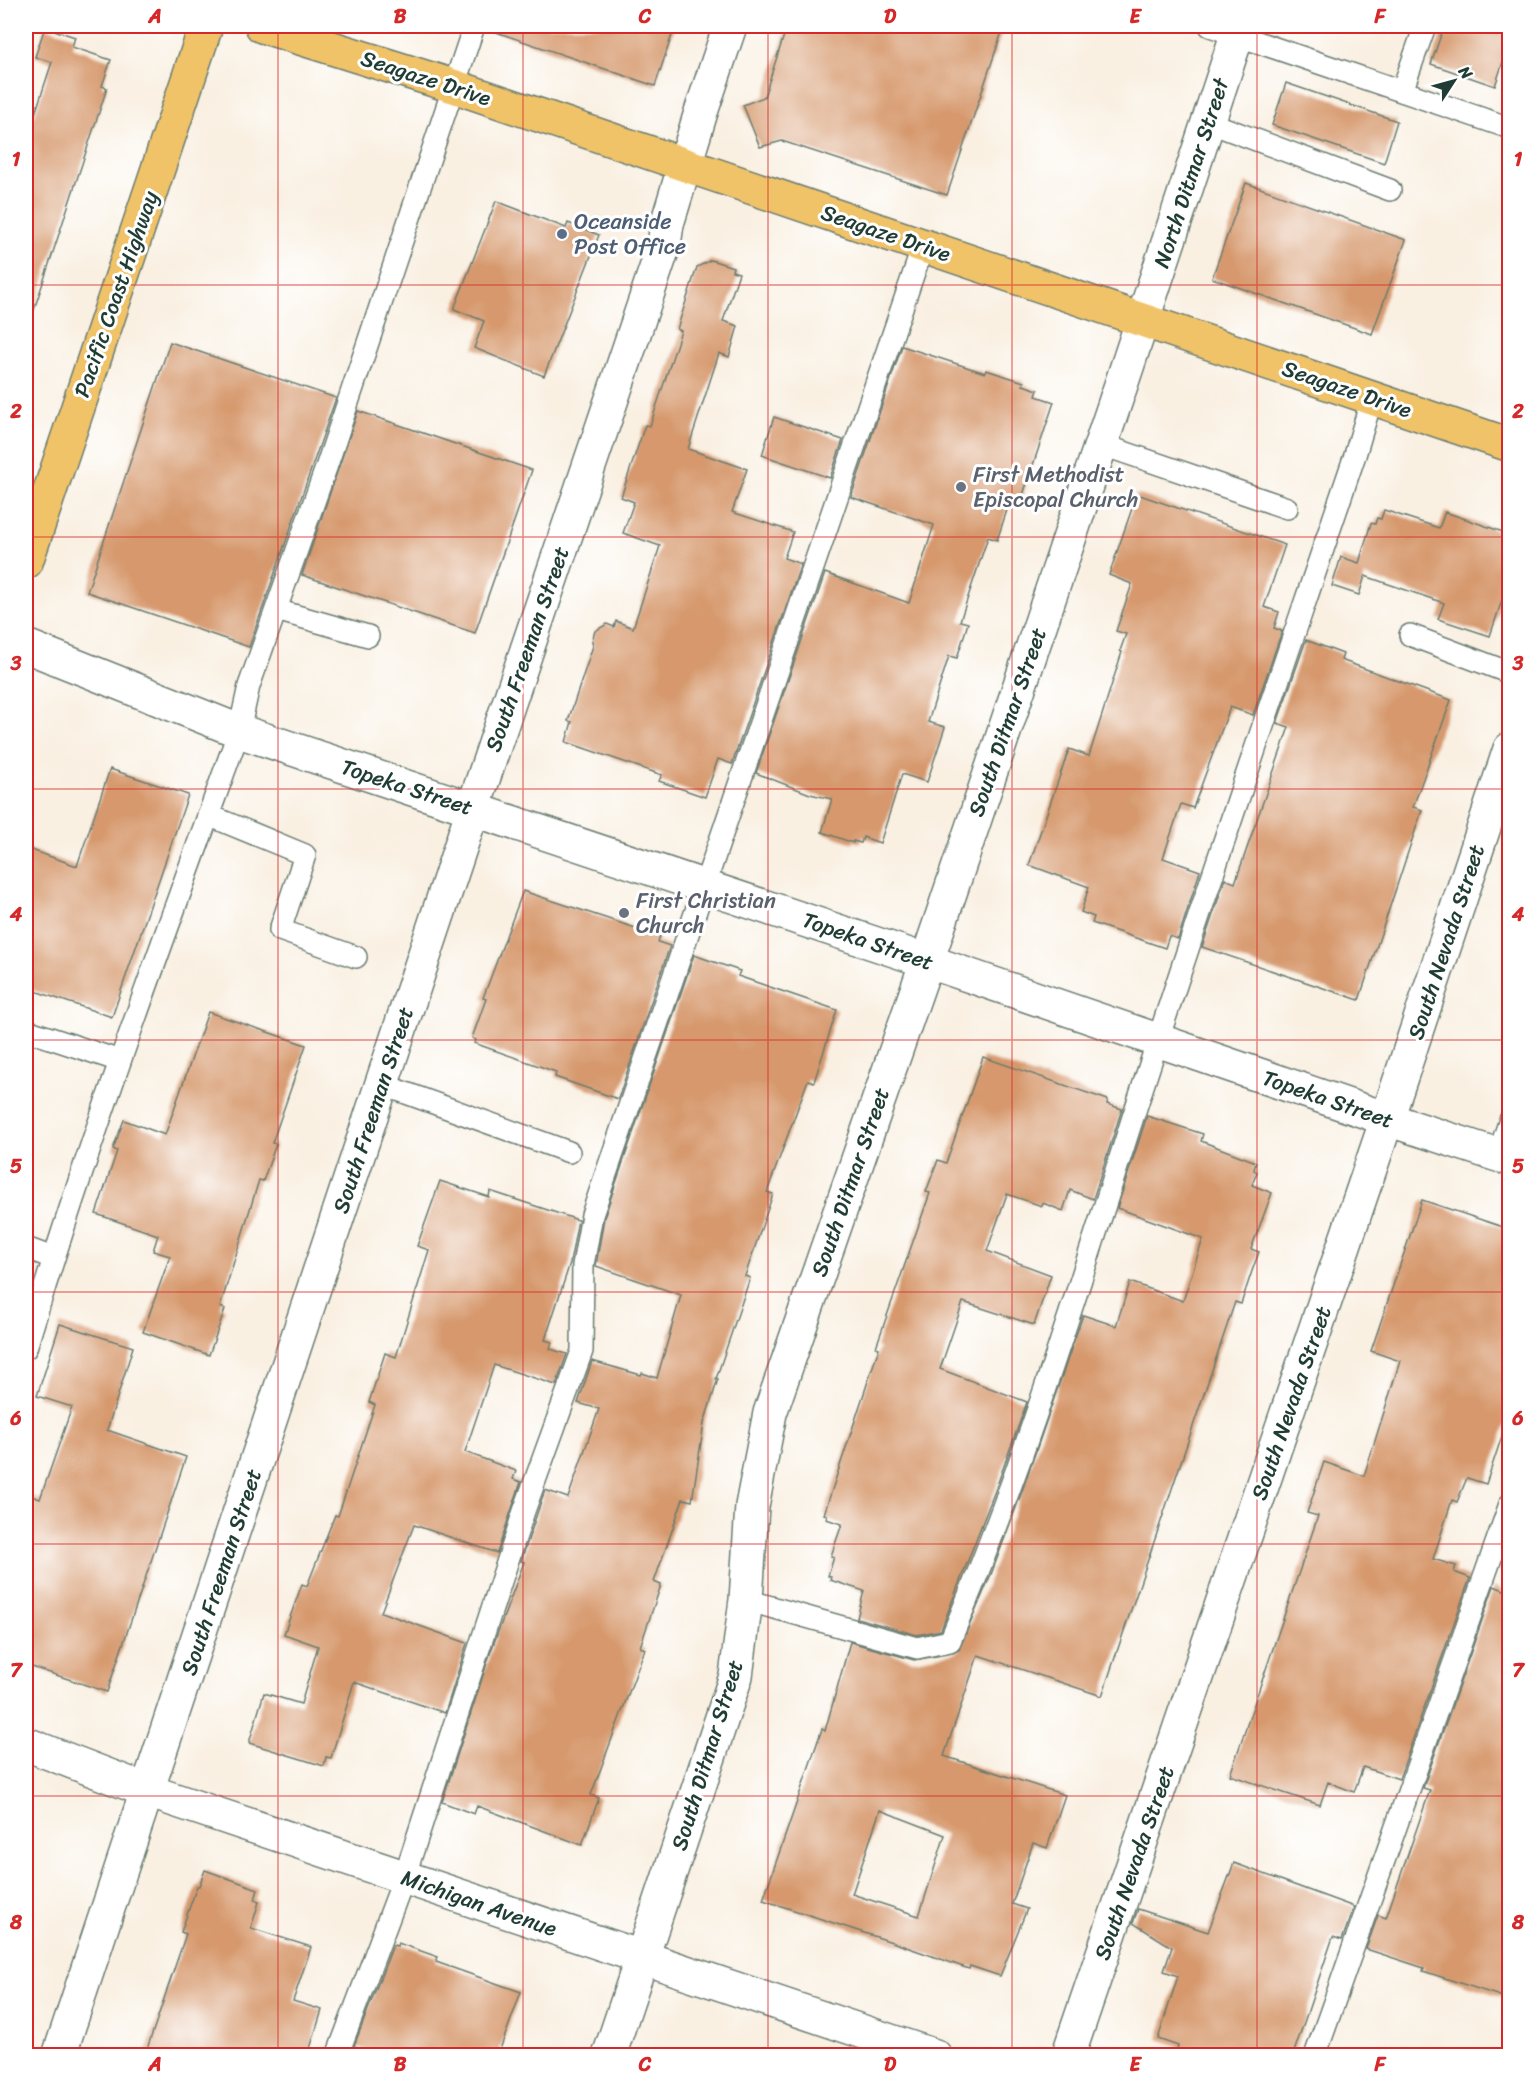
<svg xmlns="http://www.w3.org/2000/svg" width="1535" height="2081" viewBox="0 0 1535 2081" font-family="Sriracha,sans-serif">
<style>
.building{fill:#d6986c;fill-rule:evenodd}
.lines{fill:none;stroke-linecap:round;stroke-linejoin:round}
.service-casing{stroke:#6b7c71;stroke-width:24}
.minor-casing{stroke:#6b7c71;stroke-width:36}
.tertiary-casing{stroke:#6b7c71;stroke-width:36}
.primary-casing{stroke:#6b7c71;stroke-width:36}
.service{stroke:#fff;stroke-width:21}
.minor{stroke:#fff;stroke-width:33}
.tertiary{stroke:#fff;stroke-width:33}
.primary{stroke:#f1c369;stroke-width:33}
.grid{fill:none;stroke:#d62828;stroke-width:1.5;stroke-opacity:0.55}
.service-dot{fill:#5c6f8a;stroke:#fff;stroke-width:2}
.worship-dot{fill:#6b7280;stroke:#fff;stroke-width:2}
.labels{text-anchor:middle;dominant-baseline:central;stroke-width:6;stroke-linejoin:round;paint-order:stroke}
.street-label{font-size:22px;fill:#1f3d34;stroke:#fff}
.service-label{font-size:22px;fill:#4e5e75;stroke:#fff;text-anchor:start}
.worship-label{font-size:22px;fill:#5b616d;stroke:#fff;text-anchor:start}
.neatline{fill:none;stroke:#d62828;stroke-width:2}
.grid-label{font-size:20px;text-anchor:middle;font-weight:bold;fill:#d62828}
</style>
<rect width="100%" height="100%" fill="#fff"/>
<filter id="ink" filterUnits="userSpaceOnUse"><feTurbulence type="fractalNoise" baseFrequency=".0167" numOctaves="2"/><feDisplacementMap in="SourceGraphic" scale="12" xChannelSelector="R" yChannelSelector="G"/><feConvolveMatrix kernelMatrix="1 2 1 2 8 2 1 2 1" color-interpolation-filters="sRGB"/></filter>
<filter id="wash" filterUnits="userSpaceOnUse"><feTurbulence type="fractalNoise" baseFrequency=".008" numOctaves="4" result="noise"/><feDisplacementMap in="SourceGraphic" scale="24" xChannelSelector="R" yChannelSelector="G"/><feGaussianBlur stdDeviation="1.35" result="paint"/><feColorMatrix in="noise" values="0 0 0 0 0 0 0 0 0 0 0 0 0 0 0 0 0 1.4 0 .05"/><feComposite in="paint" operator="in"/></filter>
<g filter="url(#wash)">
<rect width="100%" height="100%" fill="#f9f0e2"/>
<g id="blocks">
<g class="building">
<path d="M494 26H675L655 86 493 31Z"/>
<path d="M787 26H1004L947 195 782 141 760 147 743 105 764 97Z"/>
<path d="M1444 26H1509V44L1495 86 1431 64Z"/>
<path d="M45 27 75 37 72 47 111 60 102 86 107 88 31 319 26 318V114L34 117 52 62 35 57Z"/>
<path d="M1286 83 1397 121 1384 163 1272 125Z"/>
<path d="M1246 183 1406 240 1372 334 1212 278Z"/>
<path d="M496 201 566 228 568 223 599 235 544 376 474 348 484 321 454 309Z"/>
<path d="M711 260 733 267 732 271 739 273 723 321 738 326 729 357 719 353 688 449 747 469 732 512 793 532 784 558 801 564 732 764 718 759 705 797 659 781 662 775 566 742 572 722 568 721 593 646 592 641 595 631 607 624 614 627 616 621 633 628 660 546 623 533 634 502 621 497 645 425 650 426 681 331 677 329 697 267Z"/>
<path d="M170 342 336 398 249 647 87 592Z"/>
<path d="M902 346 985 373 986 370 1024 382 1023 385 1038 390 1036 396 1054 402 1019 507 1009 504 997 540 988 537 960 621 968 623 957 658 949 656 928 722 945 727 927 782 902 774 880 843 863 837 861 843 853 841V843L822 832 832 799 810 794 756 773 825 573 909 603 934 525 851 497Z"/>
<path d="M358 411 532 470 475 633 302 575Z"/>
<path d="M774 417 843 440 830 478 762 455Z"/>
<path d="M1137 494 1285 545 1264 607 1279 612 1274 628 1282 631 1253 715 1230 707 1193 808 1181 804 1163 858 1200 871 1178 939 1169 936 1165 948 1092 923 1094 917 1081 912 1089 887 1029 865 1069 749 1089 756 1122 652 1120 651 1126 634 1116 631 1132 584 1109 575Z"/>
<path d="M1384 510 1439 528 1445 512 1509 534V579L1490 636 1438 619 1444 603 1365 576 1359 595 1332 586 1341 557 1359 563 1371 523 1375 524 1377 518 1381 519Z"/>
<path d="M1306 640 1343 654 1341 660 1451 700 1413 807 1422 810 1359 1000 1202 947 1225 879 1235 883 1289 727 1277 723Z"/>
<path d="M110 769 188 795 112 1017 26 988V848L77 866Z"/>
<path d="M523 891 660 936 658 942 670 946 618 1099 555 1077 556 1072 474 1043 476 1040 472 1038 486 999 483 998Z"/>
<path d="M694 955 740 971 738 976 837 1010 814 1082 808 1080 767 1192 773 1194 745 1276 750 1278 716 1379H718L704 1423 692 1501 683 1499 654 1582 661 1585 640 1647 645 1649 591 1795 599 1798 582 1845 477 1806 474 1814 442 1802 491 1651 524 1562 521 1561 545 1490 568 1498 599 1409 578 1403 592 1361 641 1375 642 1373 657 1378 681 1295 596 1266 604 1218Z"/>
<path d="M208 1012 306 1045 272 1143 276 1144 263 1181 259 1180 220 1307 225 1309 209 1355 143 1332 170 1256 153 1251 158 1235 96 1214 117 1151 113 1149 124 1120 165 1135Z"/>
<path d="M983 1057 1108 1100 1107 1104 1122 1109 1093 1199 1070 1190 1063 1211 1043 1203 1042 1206 1007 1194 987 1251 1051 1275 1034 1325 963 1302 940 1369 1027 1402 996 1488 941 1630 917 1635 857 1618 864 1591 830 1580 831 1577 828 1576 834 1557 831 1556 842 1524 826 1519 827 1515 824 1514 879 1348 876 1347 930 1193 926 1192 938 1160 946 1163Z"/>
<path d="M1147 1116 1203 1134 1201 1141 1256 1162 1254 1170 1257 1172 1252 1185 1272 1193 1251 1249 1259 1252 1252 1271 1241 1304 1235 1302 1102 1696 978 1655 944 1756 1065 1795 1047 1848 1033 1843 1012 1904 1027 1909 1000 1976 970 1966 969 1969 892 1942 763 1900 822 1729 825 1731 850 1642 914 1660 953 1653 959 1650 992 1572 1020 1497 1083 1315 1116 1326 1130 1282 1183 1301 1203 1239 1117 1208ZM880 1810 945 1835 919 1916 852 1894Z"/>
<path d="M440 1181 489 1197 490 1191 578 1220 570 1263 545 1340 552 1342 550 1349 567 1354 556 1385 494 1365 465 1452 516 1471 513 1479 521 1482 497 1553 414 1525 381 1612 467 1643 445 1713 354 1682 331 1758 326 1757 324 1766 249 1743 264 1693 301 1704 318 1646 284 1634 302 1584 307 1586 335 1515 338 1516 375 1405 369 1402 385 1353 396 1357 429 1250 417 1246Z"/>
<path d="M1422 1200 1509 1229V1415L1486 1484 1467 1478 1457 1502 1452 1500 1433 1559 1456 1566 1454 1572 1470 1578 1399 1779 1363 1767 1354 1792 1328 1782 1320 1805 1230 1775 1318 1516 1307 1513 1324 1462 1364 1476 1400 1361 1371 1351Z"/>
<path d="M60 1324 133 1347 107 1430 186 1457 107 1692 26 1665V1494L40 1499 72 1407 37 1396Z"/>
<path d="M1494 1586 1509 1592V1999L1423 1971 1424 1968 1366 1949 1378 1915 1386 1918 1430 1790 1423 1788Z"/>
<path d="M1234 1863 1354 1907 1342 1940 1333 1937 1293 2055H1175L1178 2046 1158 2039 1178 1976 1164 1971 1172 1947 1133 1923 1138 1909 1208 1932Z"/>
<path d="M205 1870 258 1889 255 1900 259 1902 251 1928 311 1947 293 2001 322 2010 308 2055H145L186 1934 181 1932 197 1886H199Z"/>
<path d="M398 1943 438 1957 436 1962 521 1992 498 2055H382L354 2046 393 1945 397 1946Z"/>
</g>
</g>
</g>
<g filter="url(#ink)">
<use href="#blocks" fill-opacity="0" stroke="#6b7c71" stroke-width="1.5"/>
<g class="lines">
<g class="service-casing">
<g id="service">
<path d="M1210 26 1510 128"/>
<path d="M1402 91 1425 26"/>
<path d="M1208 122 1390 190"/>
<path d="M1100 444 1287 508"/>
<path d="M276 610 368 636"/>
<path d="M1410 635 1510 673"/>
<path d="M208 815 305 855 280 930 356 957"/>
<path d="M26 1030 120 1061"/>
<path d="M381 1084 569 1152"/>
<path d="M1498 1155 1510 1120"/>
<path d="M26 1248 53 1258"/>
<path d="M26 1348C89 1139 165 935 239 731L249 686 327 465 474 26"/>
<path d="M746 1600 917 1648 950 1641C1033 1445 1092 1241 1158 1040 1222 844 1289 650 1355 455L1372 398"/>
<path d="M337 2056 404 1878 524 1511 582 1351 583 1265 592 1215 923 246"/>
<path d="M1315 2056 1510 1504"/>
</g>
</g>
<g class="minor-casing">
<g id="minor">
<path d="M26 646 239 731 927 961 1387 1119 1510 1159"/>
<path d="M26 1744 148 1791 935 2056"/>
<path d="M59 2056 473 809 664 245 667 224 701 112 730 26"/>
<path d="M1068 2056 1387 1119 1510 749"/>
</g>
</g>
<g class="tertiary-casing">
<path id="tertiary" d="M609 2056 736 1676 746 1600 752 1506 770 1413 927 961 1122 382 1240 26"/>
</g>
<g class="primary-casing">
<g id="primary">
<path d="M262 26 453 86 1510 445"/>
<path d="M26 562 206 26"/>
</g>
</g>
<use href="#service" class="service"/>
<use href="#minor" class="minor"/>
<use href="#tertiary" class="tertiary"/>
<use href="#primary" class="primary"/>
</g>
</g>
<path class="grid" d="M278 26V2056M523 26V2056M768 26V2056M1012 26V2056M1257 26V2056M26 285H1510M26 537H1510M26 789H1510M26 1040H1510M26 1292H1510M26 1544H1510M26 1796H1510"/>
<circle class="service-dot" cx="562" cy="234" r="6"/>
<g class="worship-dot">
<circle cx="961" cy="487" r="6"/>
<circle cx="624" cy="913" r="6"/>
</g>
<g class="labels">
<g class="street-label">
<text transform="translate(426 78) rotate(18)">Seagaze Drive</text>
<text transform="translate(1191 173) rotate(-72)">North Ditmar Street</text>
<text transform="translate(886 233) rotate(19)">Seagaze Drive</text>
<text transform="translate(116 294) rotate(-71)">Pacific Coast Highway</text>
<text transform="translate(1347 389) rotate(19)">Seagaze Drive</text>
<text transform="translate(527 649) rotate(-71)">South Freeman Street</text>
<text transform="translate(1007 722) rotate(-71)">South Ditmar Street</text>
<text transform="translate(407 787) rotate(18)">Topeka Street</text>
<text transform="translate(868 941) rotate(19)">Topeka Street</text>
<text transform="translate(1446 942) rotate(-72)">South Nevada Street</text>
<text transform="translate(1328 1099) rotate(19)">Topeka Street</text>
<text transform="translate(373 1110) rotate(-72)">South Freeman Street</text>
<text transform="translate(850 1182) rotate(-71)">South Ditmar Street</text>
<text transform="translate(1291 1403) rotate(-71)">South Nevada Street</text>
<text transform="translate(221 1572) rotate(-72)">South Freeman Street</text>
<text transform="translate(707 1755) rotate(-73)">South Ditmar Street</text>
<text transform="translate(1134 1863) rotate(-71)">South Nevada Street</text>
<text transform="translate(479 1903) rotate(19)">Michigan Avenue</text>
</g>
<g class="service-label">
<text x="574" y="221">Oceanside<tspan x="574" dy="25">Post Office</tspan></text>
</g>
<g class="worship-label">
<text x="973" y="474">First Methodist<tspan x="973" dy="25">Episcopal Church</tspan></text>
<text x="636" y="900">First Christian<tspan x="636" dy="25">Church</tspan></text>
</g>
</g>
<rect width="1535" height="2081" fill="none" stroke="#fff" stroke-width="66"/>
<g transform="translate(1454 81) rotate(54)" stroke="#ffffff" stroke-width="4.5" paint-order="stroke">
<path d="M0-4.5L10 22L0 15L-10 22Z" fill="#1f3d34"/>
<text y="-9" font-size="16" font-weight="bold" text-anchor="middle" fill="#1f3d34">N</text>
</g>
<rect x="33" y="33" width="1469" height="2015" class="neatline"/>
<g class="grid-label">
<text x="155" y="23">A</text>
<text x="400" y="23">B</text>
<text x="645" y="23">C</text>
<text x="890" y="23">D</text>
<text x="1135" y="23">E</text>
<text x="1380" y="23">F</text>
<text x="16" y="166">1</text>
<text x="1518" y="166">1</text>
<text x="16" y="418">2</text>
<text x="1518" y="418">2</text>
<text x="16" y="670">3</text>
<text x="1518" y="670">3</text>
<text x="16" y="921">4</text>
<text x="1518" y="921">4</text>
<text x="16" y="1173">5</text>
<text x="1518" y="1173">5</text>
<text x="16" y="1425">6</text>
<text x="1518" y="1425">6</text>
<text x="16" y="1677">7</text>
<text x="1518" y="1677">7</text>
<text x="16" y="1929">8</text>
<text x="1518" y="1929">8</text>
<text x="155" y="2071">A</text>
<text x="400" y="2071">B</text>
<text x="645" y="2071">C</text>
<text x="890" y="2071">D</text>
<text x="1135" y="2071">E</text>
<text x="1380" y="2071">F</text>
</g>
</svg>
